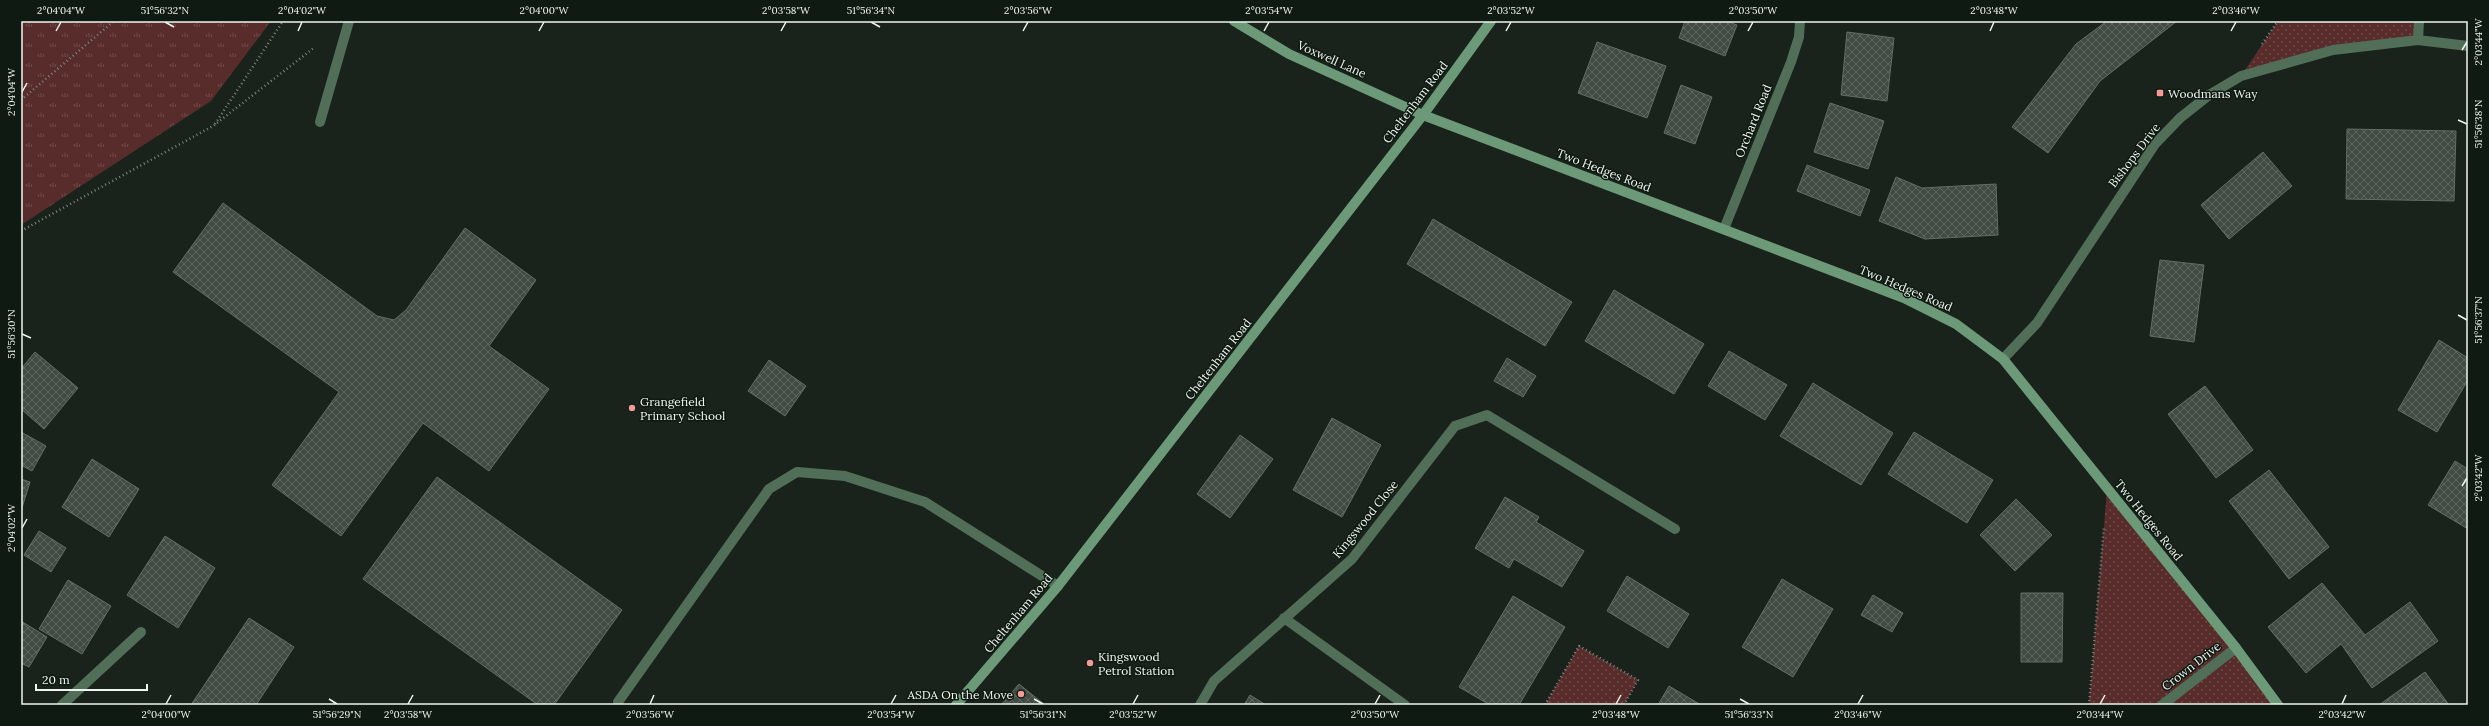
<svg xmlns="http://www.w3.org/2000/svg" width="2489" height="726" viewBox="0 0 2489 726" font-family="Lora,serif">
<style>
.grass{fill:url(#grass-dots)}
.park{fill:url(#park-tufts)}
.building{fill:url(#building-cross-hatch);stroke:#626e65}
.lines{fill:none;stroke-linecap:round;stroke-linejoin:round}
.path{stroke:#7d867f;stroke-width:2.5;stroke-dasharray:1 3;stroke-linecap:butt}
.lane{stroke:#516e58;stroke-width:10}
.street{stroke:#516e58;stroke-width:10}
.secondary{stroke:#6c9a78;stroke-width:10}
.ticks{fill:none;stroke:#eef5ef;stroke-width:1.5}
.poi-dot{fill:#f59b97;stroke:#0f1a12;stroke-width:1.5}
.labels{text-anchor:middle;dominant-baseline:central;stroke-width:3;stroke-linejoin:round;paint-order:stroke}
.street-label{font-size:12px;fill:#eef5ef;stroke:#0f1a12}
.poi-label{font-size:12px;fill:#eef5ef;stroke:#0f1a12;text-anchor:start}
.neatline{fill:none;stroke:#eef5ef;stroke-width:1.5}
.ticks-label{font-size:10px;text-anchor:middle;fill:#eef5ef}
</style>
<defs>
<pattern id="grass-dots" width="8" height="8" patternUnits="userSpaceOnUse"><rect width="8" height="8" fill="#582c2a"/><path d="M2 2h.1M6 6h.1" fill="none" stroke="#704b49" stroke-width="1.8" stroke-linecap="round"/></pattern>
<pattern id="park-tufts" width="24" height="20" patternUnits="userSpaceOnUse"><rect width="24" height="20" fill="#582c2a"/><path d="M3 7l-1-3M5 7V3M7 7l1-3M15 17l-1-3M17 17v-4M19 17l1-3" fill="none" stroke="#704b49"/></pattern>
<pattern id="building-cross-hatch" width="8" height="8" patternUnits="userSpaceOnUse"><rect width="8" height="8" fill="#404c43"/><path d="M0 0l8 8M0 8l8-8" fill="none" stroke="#5c665e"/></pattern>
</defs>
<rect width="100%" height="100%" fill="#19231b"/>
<g class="grass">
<path d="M2278 21H2419L2418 40 2376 43 2241 76Z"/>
<path d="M2107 490 2275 705H2089Z"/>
<path d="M1579 646 1638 680 1624 705H1545Z"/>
</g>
<path class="park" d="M21 21H271L211 101 21 225Z"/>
<g class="building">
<path d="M1685 21H1726L1737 25 1725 56 1679 38Z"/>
<path d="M2107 21H2177L2100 81 2048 153 2012 127 2076 44Z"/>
<path d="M1847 32 1894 38 1887 101 1841 95Z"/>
<path d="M1597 42 1666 66 1647 118 1578 93Z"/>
<path d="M1681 85 1712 97 1695 144 1664 133Z"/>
<path d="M1830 103 1884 121 1868 169 1814 152Z"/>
<path d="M2347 129 2456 131 2454 201 2346 199Z"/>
<path d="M2263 152 2292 186 2229 239 2201 205Z"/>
<path d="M1807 165 1870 190 1860 216 1797 191Z"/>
<path d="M1896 177 1922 188 1996 184 1998 235 1925 239 1879 221Z"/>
<path d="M223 203 377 316 394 320 406 310 465 228 536 280 489 346 549 389 489 471 423 423 341 536 272 485 339 392 173 272Z"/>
<path d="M1433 219 1572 302 1545 346 1407 264Z"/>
<path d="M2160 260 2204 265 2194 342 2150 336Z"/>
<path d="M1614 290 1704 344 1674 394 1585 341Z"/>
<path d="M2439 340 2468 358V380L2437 432 2398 410Z"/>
<path d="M1729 351 1787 385 1765 420 1708 386Z"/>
<path d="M35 352 78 388 44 429 21 409V369Z"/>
<path d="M1507 358 1536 376 1523 397 1494 381Z"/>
<path d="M769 360 806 386 785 416 748 391Z"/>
<path d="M1813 383 1893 433 1861 485 1780 436Z"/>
<path d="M2205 386 2253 450 2216 478 2168 414Z"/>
<path d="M1332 418 1381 445 1342 517 1293 490Z"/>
<path d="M21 432 46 446 32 471 21 465Z"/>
<path d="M1914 432 1993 480 1967 523 1888 474Z"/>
<path d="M1240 435 1273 459 1230 518 1197 494Z"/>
<path d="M92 459 139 489 109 537 62 507Z"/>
<path d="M2455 461 2468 469V529L2428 505Z"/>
<path d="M2269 470 2329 547 2289 579 2229 501Z"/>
<path d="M437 477 622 610 554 705H538L363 579Z"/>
<path d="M21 479 30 482 21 511Z"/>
<path d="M1505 497 1539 517 1536 522 1584 551 1562 587 1514 559 1509 568 1475 548Z"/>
<path d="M2016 499 2052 535 2015 571 1980 535Z"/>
<path d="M39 531 66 548 51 572 24 555Z"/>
<path d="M165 536 215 568 178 628 127 595Z"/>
<path d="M1627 576 1689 614 1668 648 1607 611Z"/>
<path d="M1782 579 1833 609 1793 677 1742 647Z"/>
<path d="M68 580 111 606 82 654 39 629Z"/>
<path d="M2322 583 2365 635 2410 602 2438 641 2372 688 2341 644 2306 673 2268 627Z"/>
<path d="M2021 593H2063L2062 662H2021Z"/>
<path d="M1873 595 1903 613 1892 632 1861 615Z"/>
<path d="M1513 596 1565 627 1519 705H1490L1459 687Z"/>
<path d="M249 618 294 647 256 705H191Z"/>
<path d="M21 621 47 637 29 667 21 663Z"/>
<path d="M2425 672 2449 705H2379Z"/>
<path d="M1019 684 1045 705H1001Z"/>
<path d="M1669 686 1701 705H1658Z"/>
<path d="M1250 695 1266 705H1244Z"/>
</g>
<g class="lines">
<g class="path">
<path d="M2262 44 2278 21"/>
<path d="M21 100 114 21"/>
<path d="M215 124 283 21"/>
<path d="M21 231 213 126 315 47"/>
<path d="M1545 705 1579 646 1638 680 1624 705"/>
<path d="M2089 705 2104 526"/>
</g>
<g class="lane">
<path d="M320 122 349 21"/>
<path d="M1455 426 1487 415 1675 529"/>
<path d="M618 702 769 489 797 472 845 476 925 502 1058 586"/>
<path d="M62 705 141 632"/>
</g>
<g class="street">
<path d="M2418 40 2419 21"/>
<path d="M1724 229 1791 62 1799 37 1800 21"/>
<path d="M2003 359 2037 323 2155 144 2180 118 2209 95 2241 76 2333 50 2418 40 2468 46"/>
<path d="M1284 618 1405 705"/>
<path d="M1200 705 1214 681 1352 559 1455 426"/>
<path d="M2162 705 2236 648"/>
</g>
<g class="secondary">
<path d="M1234 21 1289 54 1423 115 1904 298 1956 324 2003 359 2236 648 2278 705"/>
<path d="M956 705 1058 586 1423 115 1491 21"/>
</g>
</g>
<path class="ticks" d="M165 22 174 27M871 22 880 27M56 31 61 22M298 31 302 22M539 31 544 22M781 31 786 22M1023 31 1028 22M1264 31 1269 22M1506 31 1511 22M1748 31 1753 22M1990 31 1994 22M2231 31 2236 22M2462 50 2467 42M22 92 27 83M2458 120 2467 124M2458 315 2467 320M22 334 31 338M2462 486 2467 478M22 528 27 519M329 699 337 704M1034 699 1043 704M1740 699 1749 704M166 704 171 695M408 704 413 695M650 704 654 695M891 704 896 695M1133 704 1138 695M1375 704 1380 695M1616 704 1621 695M1858 704 1863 695M2100 704 2105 695M2342 704 2346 695"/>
<g class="poi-dot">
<rect x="2156" y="89" width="8" height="8" rx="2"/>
<circle cx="632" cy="408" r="4"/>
<circle cx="1090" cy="663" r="4"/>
<circle cx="1021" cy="694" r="4"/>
</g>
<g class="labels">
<g class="street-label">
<text transform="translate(1332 59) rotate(24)">Voxwell Lane</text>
<text transform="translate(1415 102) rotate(-53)">Cheltenham Road</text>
<text transform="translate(1753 121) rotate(-68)">Orchard Road</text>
<text transform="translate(2134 155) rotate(-53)">Bishops Drive</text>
<text transform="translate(1604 170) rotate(21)">Two Hedges Road</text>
<text transform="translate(1906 288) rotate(23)">Two Hedges Road</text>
<text transform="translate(1218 359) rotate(-52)">Cheltenham Road</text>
<text transform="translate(1365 519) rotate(-51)">Kingswood Close</text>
<text transform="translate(2149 520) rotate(51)">Two Hedges Road</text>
<text transform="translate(1018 613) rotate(-50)">Cheltenham Road</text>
<text transform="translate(2191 666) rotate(-38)">Crown Drive</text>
</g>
<g class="poi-label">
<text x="2168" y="93">Woodmans Way</text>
<text x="640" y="401">Grangefield<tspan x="640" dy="14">Primary School</tspan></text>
<text x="1098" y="656">Kingswood<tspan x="1098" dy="14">Petrol Station</tspan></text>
<text x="1013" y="694" text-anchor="end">ASDA On the Move</text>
</g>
</g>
<rect width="2489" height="726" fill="none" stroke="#0f1a12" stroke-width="44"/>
<path d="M36 684v6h111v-6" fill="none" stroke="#eef5ef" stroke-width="2"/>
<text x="42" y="684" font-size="12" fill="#eef5ef" stroke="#0f1a12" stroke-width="3" paint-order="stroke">20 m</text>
<rect x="22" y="22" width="2445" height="682" class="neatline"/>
<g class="ticks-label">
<text x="61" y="14">2°04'04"W</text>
<text x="165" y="14">51°56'32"N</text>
<text x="302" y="14">2°04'02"W</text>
<text x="544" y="14">2°04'00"W</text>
<text x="786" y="14">2°03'58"W</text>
<text x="871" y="14">51°56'34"N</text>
<text x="1028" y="14">2°03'56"W</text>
<text x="1269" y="14">2°03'54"W</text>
<text x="1511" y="14">2°03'52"W</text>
<text x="1753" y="14">2°03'50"W</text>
<text x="1994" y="14">2°03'48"W</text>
<text x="2236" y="14">2°03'46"W</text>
<text transform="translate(2478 42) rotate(-90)" y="4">2°03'44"W</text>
<text transform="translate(11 92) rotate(-90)" y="4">2°04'04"W</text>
<text transform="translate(2478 124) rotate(-90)" y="4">51°56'38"N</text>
<text transform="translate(2478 320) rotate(-90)" y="4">51°56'37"N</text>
<text transform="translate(11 334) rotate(-90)" y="4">51°56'30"N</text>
<text transform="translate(2478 478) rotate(-90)" y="4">2°03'42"W</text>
<text transform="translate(11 528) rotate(-90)" y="4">2°04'02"W</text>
<text x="166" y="718">2°04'00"W</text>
<text x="337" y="718">51°56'29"N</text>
<text x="408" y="718">2°03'58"W</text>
<text x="650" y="718">2°03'56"W</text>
<text x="891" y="718">2°03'54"W</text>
<text x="1043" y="718">51°56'31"N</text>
<text x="1133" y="718">2°03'52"W</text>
<text x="1375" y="718">2°03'50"W</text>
<text x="1616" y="718">2°03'48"W</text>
<text x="1749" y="718">51°56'33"N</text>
<text x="1858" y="718">2°03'46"W</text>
<text x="2100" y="718">2°03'44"W</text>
<text x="2342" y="718">2°03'42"W</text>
</g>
</svg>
